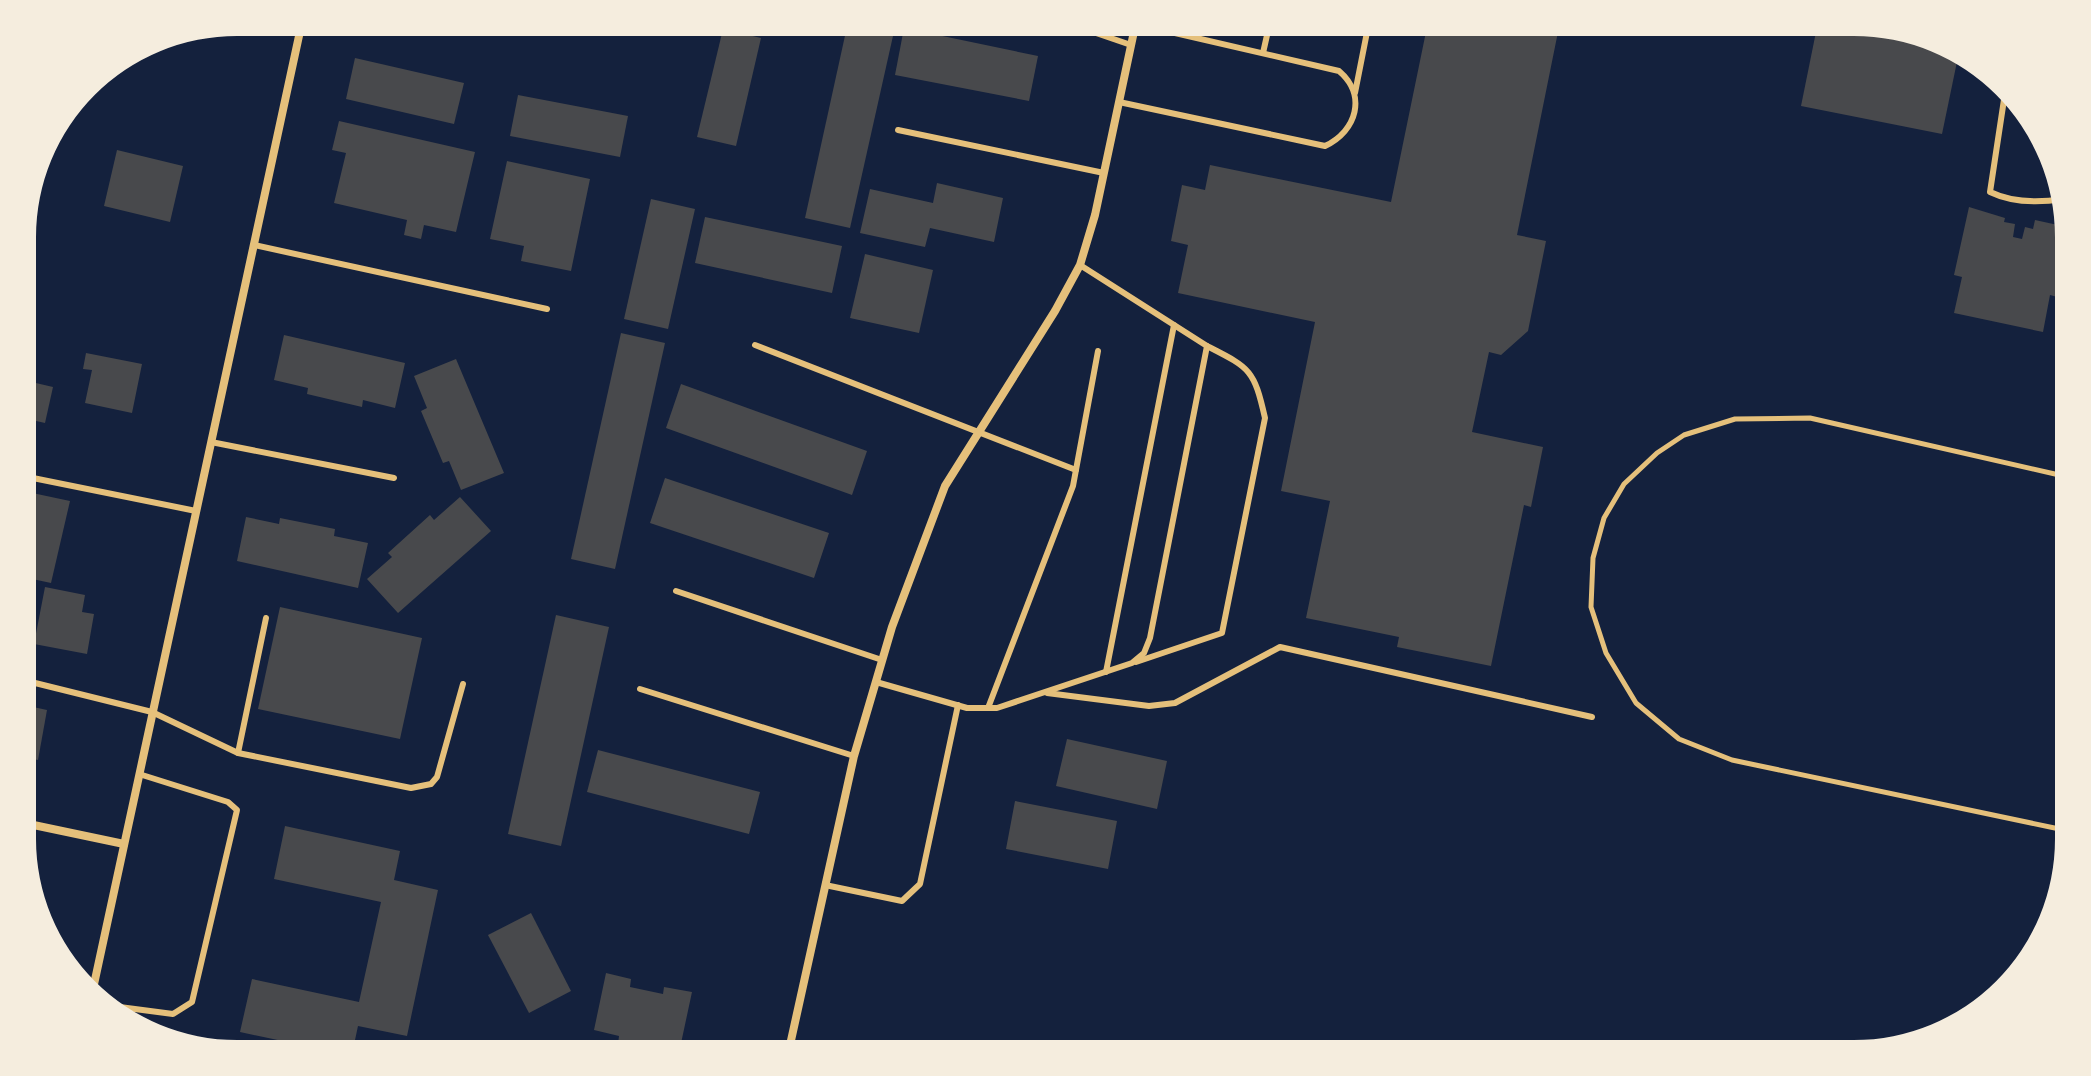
<svg xmlns="http://www.w3.org/2000/svg" width="2091" height="1076" viewBox="0 0 2091 1076" font-family="'Alegreya Sans',sans-serif">
<style>
.building{fill:#48494c}
.lines{fill:none;stroke-linecap:round;stroke-linejoin:round}
.path{stroke:#e5c07b;stroke-width:5}
.service{stroke:#e5c07b;stroke-width:6}
.minor{stroke:#e5c07b;stroke-width:8}
</style>
<rect width="100%" height="100%" fill="#14213d"/>
<g class="building">
<path d="M848 22H873L895 27 850 228 805 218Z"/>
<path d="M1428 22H1560L1517 235 1546 241 1528 331 1501 355 1489 352 1472 432 1543 447 1531 507 1524 505 1491 666 1397 647 1399 637 1306 618 1330 501 1281 491 1315 322 1178 293 1188 245 1171 241 1182 185 1205 190 1210 165 1391 202Z"/>
<path d="M1818 22H1854L1950 44 1959 52 1942 134 1801 106Z"/>
<path d="M904 28 1038 56 1029 101 895 75Z"/>
<path d="M723 29 761 38 736 146 697 137Z"/>
<path d="M355 58 464 83 454 124 346 99Z"/>
<path d="M518 95 628 116 620 157 510 136Z"/>
<path d="M339 121 475 152 456 232 424 225 421 239 404 235 407 220 334 203 346 153 332 150Z"/>
<path d="M117 150 183 166 170 222 104 206Z"/>
<path d="M507 161 590 179 571 271 521 261 524 246 490 239Z"/>
<path d="M937 183 1003 198 994 242 930 228 925 247 860 233 870 189 933 203Z"/>
<path d="M651 199 695 209 668 329 624 319Z"/>
<path d="M1969 207 2005 218 2004 222 2015 224 2013 237 2022 239 2025 227 2033 229 2035 220 2067 227V270L2061 298 2050 295 2043 332 1954 313 1962 277 1954 275Z"/>
<path d="M705 217 842 246 832 293 695 263Z"/>
<path d="M865 254 933 270 919 333 850 318Z"/>
<path d="M621 333 665 343 615 569 571 559Z"/>
<path d="M284 335 405 363 395 408 363 400 362 407 307 394 308 388 274 380Z"/>
<path d="M86 353 142 364 132 413 85 403 92 370 83 369Z"/>
<path d="M456 359 504 473 461 490 449 461 443 463 421 411 427 408 414 376Z"/>
<path d="M23 380 53 387 45 423 23 418Z"/>
<path d="M681 384 867 451 852 495 666 428Z"/>
<path d="M665 478 829 533 814 578 650 523Z"/>
<path d="M23 491 70 501 51 583 23 577Z"/>
<path d="M460 497 491 531 398 613 367 579 392 557 388 553 430 515 434 520Z"/>
<path d="M246 517 279 524 280 518 335 529 334 536 368 543 358 588 237 561Z"/>
<path d="M45 587 85 595 82 612 94 614 87 654 34 644Z"/>
<path d="M280 607 422 638 400 739 258 709Z"/>
<path d="M556 615 609 627 561 846 508 834Z"/>
<path d="M24 705 47 710 38 760 24 757Z"/>
<path d="M1067 739 1167 761 1157 809 1056 786Z"/>
<path d="M598 750 760 792 749 834 587 792Z"/>
<path d="M1015 801 1117 821 1108 869 1006 849Z"/>
<path d="M285 826 400 851 394 880 438 890 407 1036 358 1026 352 1054H344L240 1032 252 979 359 1002 381 902 274 879Z"/>
<path d="M531 913 571 991 529 1013 488 935Z"/>
<path d="M606 973 631 979 630 987 663 994 664 987 692 992 680 1048 662 1045 660 1053 618 1044 619 1036 594 1030Z"/>
</g>
<g class="lines">
<path class="path" d="M2068 477 1810 418 1735 419 1684 435 1657 453 1624 484 1604 518 1593 558 1591 607 1606 653 1636 703 1679 739 1732 760 2069 831"/>
<g class="service">
<path d="M520 22 570 33"/>
<path d="M1064 22 1131 45"/>
<path d="M1263 53 1270 22"/>
<path d="M1355 93 1369 22"/>
<path d="M2005 93 1990 192C2013 203 2038 203 2063 199"/>
<path d="M1119 102 1325 146C1357 131 1367 95 1339 71L1136 24"/>
<path d="M898 130 1104 173"/>
<path d="M254 245 547 309"/>
<path d="M755 345 1076 470"/>
<path d="M211 442 394 478"/>
<path d="M23 476 196 511"/>
<path d="M676 591 882 660"/>
<path d="M1136 662 1222 633 1265 418C1254 369 1250 368 1207 346"/>
<path d="M1106 672 1174 325"/>
<path d="M23 680 152 712 238 753 411 788 431 784 437 777 463 684"/>
<path d="M876 682 967 708H997L1132 663 1144 653 1150 638 1207 346 1080 265"/>
<path d="M640 689 854 756"/>
<path d="M1047 693 1149 706 1175 703 1280 647 1592 717"/>
<path d="M988 708 1073 486 1098 351"/>
<path d="M238 753 266 618"/>
<path d="M825 885 902 901 920 884 958 705"/>
<path d="M112 1006 173 1014 192 1002 237 810 228 802 139 774"/>
</g>
<g class="minor">
<path d="M24 823 124 844"/>
<path d="M93 989 302 22"/>
<path d="M788 1054 854 756 892 627 945 486 1055 311 1080 265 1095 215 1136 22"/>
</g>
</g>
<path d="M0 0H2091V1076H0ZM237 36H1854A201 201 0 0 1 2055 237V839A201 201 0 0 1 1854 1040H237A201 201 0 0 1 36 839V237A201 201 0 0 1 237 36Z" fill="#f5edde" fill-rule="evenodd"/>
</svg>
